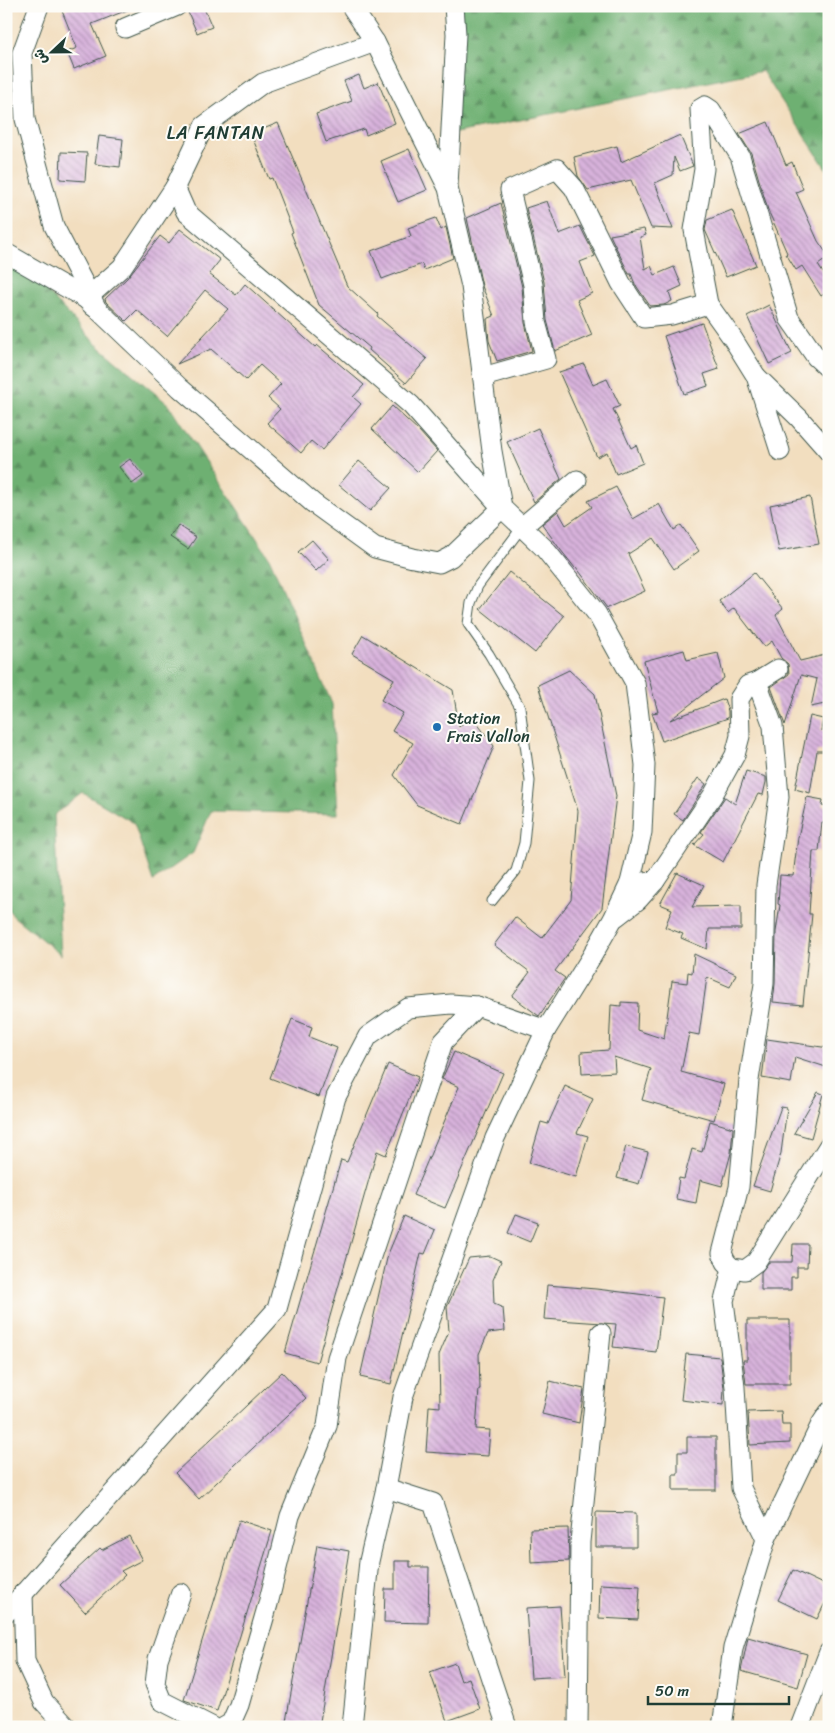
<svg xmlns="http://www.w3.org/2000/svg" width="835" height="1733" viewBox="0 0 835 1733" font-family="Sriracha,'Playpen Sans Arabic',sans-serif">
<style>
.forest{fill:url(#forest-firs);stroke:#467653}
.building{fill:url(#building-back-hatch)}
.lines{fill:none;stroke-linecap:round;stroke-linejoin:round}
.lane-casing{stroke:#3f5549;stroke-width:11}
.street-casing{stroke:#3f5549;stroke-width:21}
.lane{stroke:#fff;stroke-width:9}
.street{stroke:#fff;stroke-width:19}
.poi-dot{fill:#1f6fb2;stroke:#fdfcf7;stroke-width:2}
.labels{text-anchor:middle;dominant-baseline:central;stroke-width:4;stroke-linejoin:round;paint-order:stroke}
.poi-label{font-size:16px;fill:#1f3d34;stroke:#fdfcf7;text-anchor:start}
.neighbourhood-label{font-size:18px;letter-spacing:1px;fill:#1f3d34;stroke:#fdfcf7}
</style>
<defs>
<pattern id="forest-firs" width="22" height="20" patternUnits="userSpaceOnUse" patternTransform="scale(1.25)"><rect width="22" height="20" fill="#6eb072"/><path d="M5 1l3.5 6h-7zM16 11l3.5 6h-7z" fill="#5a905e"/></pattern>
<pattern id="building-back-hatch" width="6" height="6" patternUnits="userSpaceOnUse" patternTransform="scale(1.25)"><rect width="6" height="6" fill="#d8b2dc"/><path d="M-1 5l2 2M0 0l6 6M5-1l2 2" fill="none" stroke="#af92b3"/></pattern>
</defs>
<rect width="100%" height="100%" fill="#fdfcf7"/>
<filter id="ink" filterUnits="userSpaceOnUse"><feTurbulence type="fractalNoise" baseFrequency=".02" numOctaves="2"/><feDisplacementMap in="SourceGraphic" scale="10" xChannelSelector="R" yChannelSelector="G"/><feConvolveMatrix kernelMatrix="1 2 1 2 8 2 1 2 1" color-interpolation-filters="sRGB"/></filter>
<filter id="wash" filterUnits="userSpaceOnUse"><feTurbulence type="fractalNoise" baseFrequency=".0096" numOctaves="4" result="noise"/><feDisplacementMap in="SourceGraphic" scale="20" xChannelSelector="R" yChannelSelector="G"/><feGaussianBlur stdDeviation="1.12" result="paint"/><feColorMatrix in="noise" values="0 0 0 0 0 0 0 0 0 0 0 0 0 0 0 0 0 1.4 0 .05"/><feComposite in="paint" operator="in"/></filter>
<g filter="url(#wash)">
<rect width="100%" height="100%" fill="#f2debf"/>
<g class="forest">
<path d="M454 6H829V173L762 71 451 134Z"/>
<path d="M6 247 96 344 169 405 269 557 332 704 338 814 211 811 193 853 153 881 134 823 83 793 54 815 61 955 13 916 6 905Z"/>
</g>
<g id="blocks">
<g class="building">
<path d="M74 6 135 7 92 24 106 56 74 69 67 52 77 48 62 11Z"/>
<path d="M188 6H203L212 27 197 33 187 10Z"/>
<path d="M359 75 364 88 378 82 395 123 366 135 364 129 326 142 316 114 352 101 344 81Z"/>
<path d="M768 122 786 165 792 162 803 189 796 192 818 241 829 257 818 265 829 282V291L821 296 802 266 796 270 786 254 787 253 768 210 751 153 739 134Z"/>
<path d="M278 123 347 286 378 314 377 316 427 359 406 383 369 350 370 348 319 305 291 233 293 232 272 178 269 179 251 134Z"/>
<path d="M680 135 693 166 680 171 674 157 673 175 655 183 673 229 651 228 631 180 588 190 578 176 574 157 617 146 621 162Z"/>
<path d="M99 136 123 139 120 167 95 164Z"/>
<path d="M409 149 427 190 398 202 381 161Z"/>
<path d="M61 152 87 153 85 181 60 179Z"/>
<path d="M547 201 559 234 580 226 595 256 580 262 592 293 577 300 592 335 555 351 547 320 544 282 526 208Z"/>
<path d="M501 203 522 287 525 323 532 351 497 361 489 341 487 319 494 316 482 286 467 218Z"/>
<path d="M732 210 756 265 726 277 705 230 707 220Z"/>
<path d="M436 218 441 230 446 227 453 258 424 270 422 264 382 279 371 251 411 236 408 228Z"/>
<path d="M180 229 220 260 209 274 236 295 245 284 315 347 317 345 364 385 353 397 361 404 322 450 311 441 301 453 267 423 280 409 268 398 281 384 260 365 246 380 211 349 177 364 228 309 205 290 167 336 137 310 126 321 106 302 105 299 127 278 160 236 169 243Z"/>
<path d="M644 229 646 235 640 237 645 269 651 266 655 275 674 267 682 286 669 292 672 301 664 305 650 306 635 284 631 274H629L610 235Z"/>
<path d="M769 305 792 353 769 364 747 316Z"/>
<path d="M702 323 719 369 704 374 708 386 684 394 664 336Z"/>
<path d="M584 364 593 385 607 379 620 406 613 409 631 448 636 445 643 463 616 474 607 452 597 457 559 372Z"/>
<path d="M392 406 419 431 437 451 418 472 372 429Z"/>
<path d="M538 428 561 479 534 502 507 442Z"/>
<path d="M130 459 143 476 132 484 119 467Z"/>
<path d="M359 461 391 488 370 511 339 485Z"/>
<path d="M616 487 633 519 659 504 674 530 681 525 699 551 674 569 653 538 628 554 645 591 607 608 576 567 575 568 560 549 542 524 558 511 566 525 592 507 588 501Z"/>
<path d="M810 497 819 544 779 551 770 505Z"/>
<path d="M178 525 196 537 188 549 170 537Z"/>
<path d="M312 540 329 559 316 571 298 552Z"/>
<path d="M509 572 564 616 535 653 480 609Z"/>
<path d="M754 573 783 609 776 615 800 661 829 654V703L811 707 817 679 801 675 785 725 771 687 789 674 788 664 781 658 772 641 764 647 734 608 728 613 719 601Z"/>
<path d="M363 635 453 690 459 727 471 715 494 746 462 824 417 805 394 775 413 743 392 731 403 713 381 700 394 679 352 654Z"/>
<path d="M684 650 687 660 718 653 724 678 670 720 724 699 728 711V718L662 741 652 713 658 712 644 661Z"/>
<path d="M569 670 595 694 616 796 602 908 555 971 565 978 539 1016 512 996 530 972 494 945 515 917 542 938 571 900 578 811 538 685Z"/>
<path d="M810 716 823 719 821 730H829V751H817L810 793 795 789Z"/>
<path d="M746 771 766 777V782L763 795 758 794 723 862 694 845 704 834 701 832 725 797 735 804Z"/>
<path d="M698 778 706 784 683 820 674 814Z"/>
<path d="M807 797 823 800 822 806 829 807V823L822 822 819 851H813L809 914H812L803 1005 773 1002 775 984 776 932 780 905 778 904 780 875 793 876 798 837Z"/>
<path d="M677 873 704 885 692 907 741 906V929H709L707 949 681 938 683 934 665 927 672 909 660 904Z"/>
<path d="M694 954 736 974 730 987 707 977 699 1035 689 1033 681 1072 724 1084 714 1120 642 1100 651 1069 614 1057 615 1072 582 1074 581 1052 609 1050 611 1005 621 1006V1002L638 1003 637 1030 664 1039 672 981 687 983 688 972 692 973Z"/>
<path d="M292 1019 312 1027 309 1037 337 1048 319 1097 270 1078Z"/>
<path d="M767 1039 829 1048V1068L795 1057 791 1083 762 1078Z"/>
<path d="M454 1052 503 1073 445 1208 413 1195 459 1087 442 1079Z"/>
<path d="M388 1064 418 1077 386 1155 377 1151 317 1362 285 1353 341 1160 347 1162Z"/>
<path d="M565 1086 593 1099 577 1133 588 1136 576 1177 529 1163 541 1122 548 1124Z"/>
<path d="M818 1092 823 1094 811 1138 794 1133Z"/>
<path d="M781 1107 787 1108 781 1153 770 1191 753 1186Z"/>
<path d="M710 1121 733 1128 731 1153 722 1186 700 1180 696 1203 676 1199 679 1178 684 1179 692 1149 702 1152Z"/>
<path d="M626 1146 648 1152 639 1184 617 1178Z"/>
<path d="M516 1214 538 1222 530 1242 508 1233Z"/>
<path d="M404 1216 435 1230 425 1254 421 1253 391 1384 360 1377 388 1254Z"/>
<path d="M793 1244H808L807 1267H797V1277H791V1290H761V1272L769 1262H792Z"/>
<path d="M490 1256 501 1261 493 1280 494 1304 503 1308 505 1331 488 1333 479 1354 480 1389H479L476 1429 490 1430 488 1456 426 1452 429 1406 440 1407 439 1355 449 1331 447 1307 469 1258Z"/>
<path d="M547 1285 596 1289 663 1297 656 1352 613 1347 616 1324 544 1319Z"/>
<path d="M747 1320H790V1384H746L743 1360H747Z"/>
<path d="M686 1354 720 1357 724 1388 723 1405 681 1400Z"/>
<path d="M282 1372 306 1398 199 1499 175 1473Z"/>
<path d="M550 1381 584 1389 579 1423 542 1414Z"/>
<path d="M781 1411 782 1425H790V1443L750 1445 748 1412Z"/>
<path d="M687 1437H716V1490H673V1474H678V1452H687Z"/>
<path d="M596 1512 636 1513V1547H596Z"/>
<path d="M239 1520 272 1531 217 1711 184 1700Z"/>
<path d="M568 1528 569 1561 531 1563 530 1529Z"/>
<path d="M129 1536 142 1560 121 1571 125 1575 85 1612 60 1585 100 1548 102 1550Z"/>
<path d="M317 1545 349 1551 319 1727H285Z"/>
<path d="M395 1561H410V1567H429L428 1623 384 1622 385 1589H395Z"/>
<path d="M793 1570 829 1587V1595L817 1619 778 1600Z"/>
<path d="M600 1584 640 1586 638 1620 599 1618Z"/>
<path d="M560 1606 565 1676 531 1678 526 1608Z"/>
<path d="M748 1637 807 1654 798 1687 741 1671Z"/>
<path d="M455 1663 461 1681 469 1678 480 1709 447 1721 430 1672Z"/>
</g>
</g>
</g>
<g filter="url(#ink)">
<use href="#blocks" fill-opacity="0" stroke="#3f5549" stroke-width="1"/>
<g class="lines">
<g class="lane-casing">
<path id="lane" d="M492 901 516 871 524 843 530 781 520 707 489 654 468 624 471 603 478 586 522 527"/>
</g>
<g class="street-casing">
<g id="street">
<path d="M39 6 22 53 25 119 54 226 97 309 180 388 313 503 375 548 413 558 439 563 451 557 502 508"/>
<path d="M351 6 375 42 448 188 471 286 492 451 502 507"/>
<path d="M125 28 177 6"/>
<path d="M448 186 456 34 454 6"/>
<path d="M6 253 86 299 94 307"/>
<path d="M86 299 122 267 175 187"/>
<path d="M708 304 733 339 756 376 780 451"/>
<path d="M483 377 546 359 536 322 533 285 510 190 557 169 574 188 621 283 644 318 672 315 708 304 694 230 704 169 700 109 705 106 711 110 740 156 789 318 816 357 829 369"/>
<path d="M757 377 799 418 829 452"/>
<path d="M522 527 577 480"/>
<path d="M757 682 778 669"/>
<path d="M630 883 655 881 713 795 735 755 740 736 739 699 748 685 757 682 773 726 779 797 766 885 764 984 749 1080 739 1187 722 1253 726 1262 732 1268 745 1270 756 1262 829 1145"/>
<path d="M616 917 638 900 655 881"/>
<path d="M732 1268 724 1301 735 1387 741 1488 766 1539"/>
<path d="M386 1488 433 1503 507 1727"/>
<path d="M23 1593 25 1661 44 1702 67 1727"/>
<path d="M181 1593 158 1659 155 1684 162 1701 213 1727"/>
<path d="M6 1613 277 1309 336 1097 368 1036 408 1008 451 1004 477 1006 546 1030"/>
<path d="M224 1727 231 1723 239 1705 268 1604 290 1516 327 1426 337 1358 443 1042 477 1006"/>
<path d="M352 1727 369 1561 386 1488 403 1397 495 1138 546 1030 592 956 613 919 630 883 642 832 645 765 635 683 597 614 544 548 502 508 411 405 186 212 175 187 204 126 263 83 375 42"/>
<path d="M578 1727 580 1542 601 1333"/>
<path d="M722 1727 733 1648 766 1539 821 1424 829 1412"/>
<path d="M800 1727 829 1652"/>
</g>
</g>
<use href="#lane" class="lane"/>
<use href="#street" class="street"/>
</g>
</g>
<circle class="poi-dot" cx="437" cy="727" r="5"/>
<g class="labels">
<g class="poi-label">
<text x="447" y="718">Station<tspan x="447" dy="18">Frais Vallon</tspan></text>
</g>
<g class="neighbourhood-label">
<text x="216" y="133">LA FANTAN</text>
</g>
</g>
<rect width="835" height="1733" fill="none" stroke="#fdfcf7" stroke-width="25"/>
<g transform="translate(52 52) rotate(248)" stroke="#fdfcf7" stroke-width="4" paint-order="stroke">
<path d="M0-4L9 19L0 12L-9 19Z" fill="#1f3d34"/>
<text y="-8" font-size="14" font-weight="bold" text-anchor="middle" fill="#1f3d34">ش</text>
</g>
<path d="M648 1696v8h141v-8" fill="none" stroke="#1f3d34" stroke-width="2.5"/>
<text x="655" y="1696" font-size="15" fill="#1f3d34" stroke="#fdfcf7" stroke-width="4" paint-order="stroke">50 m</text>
</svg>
